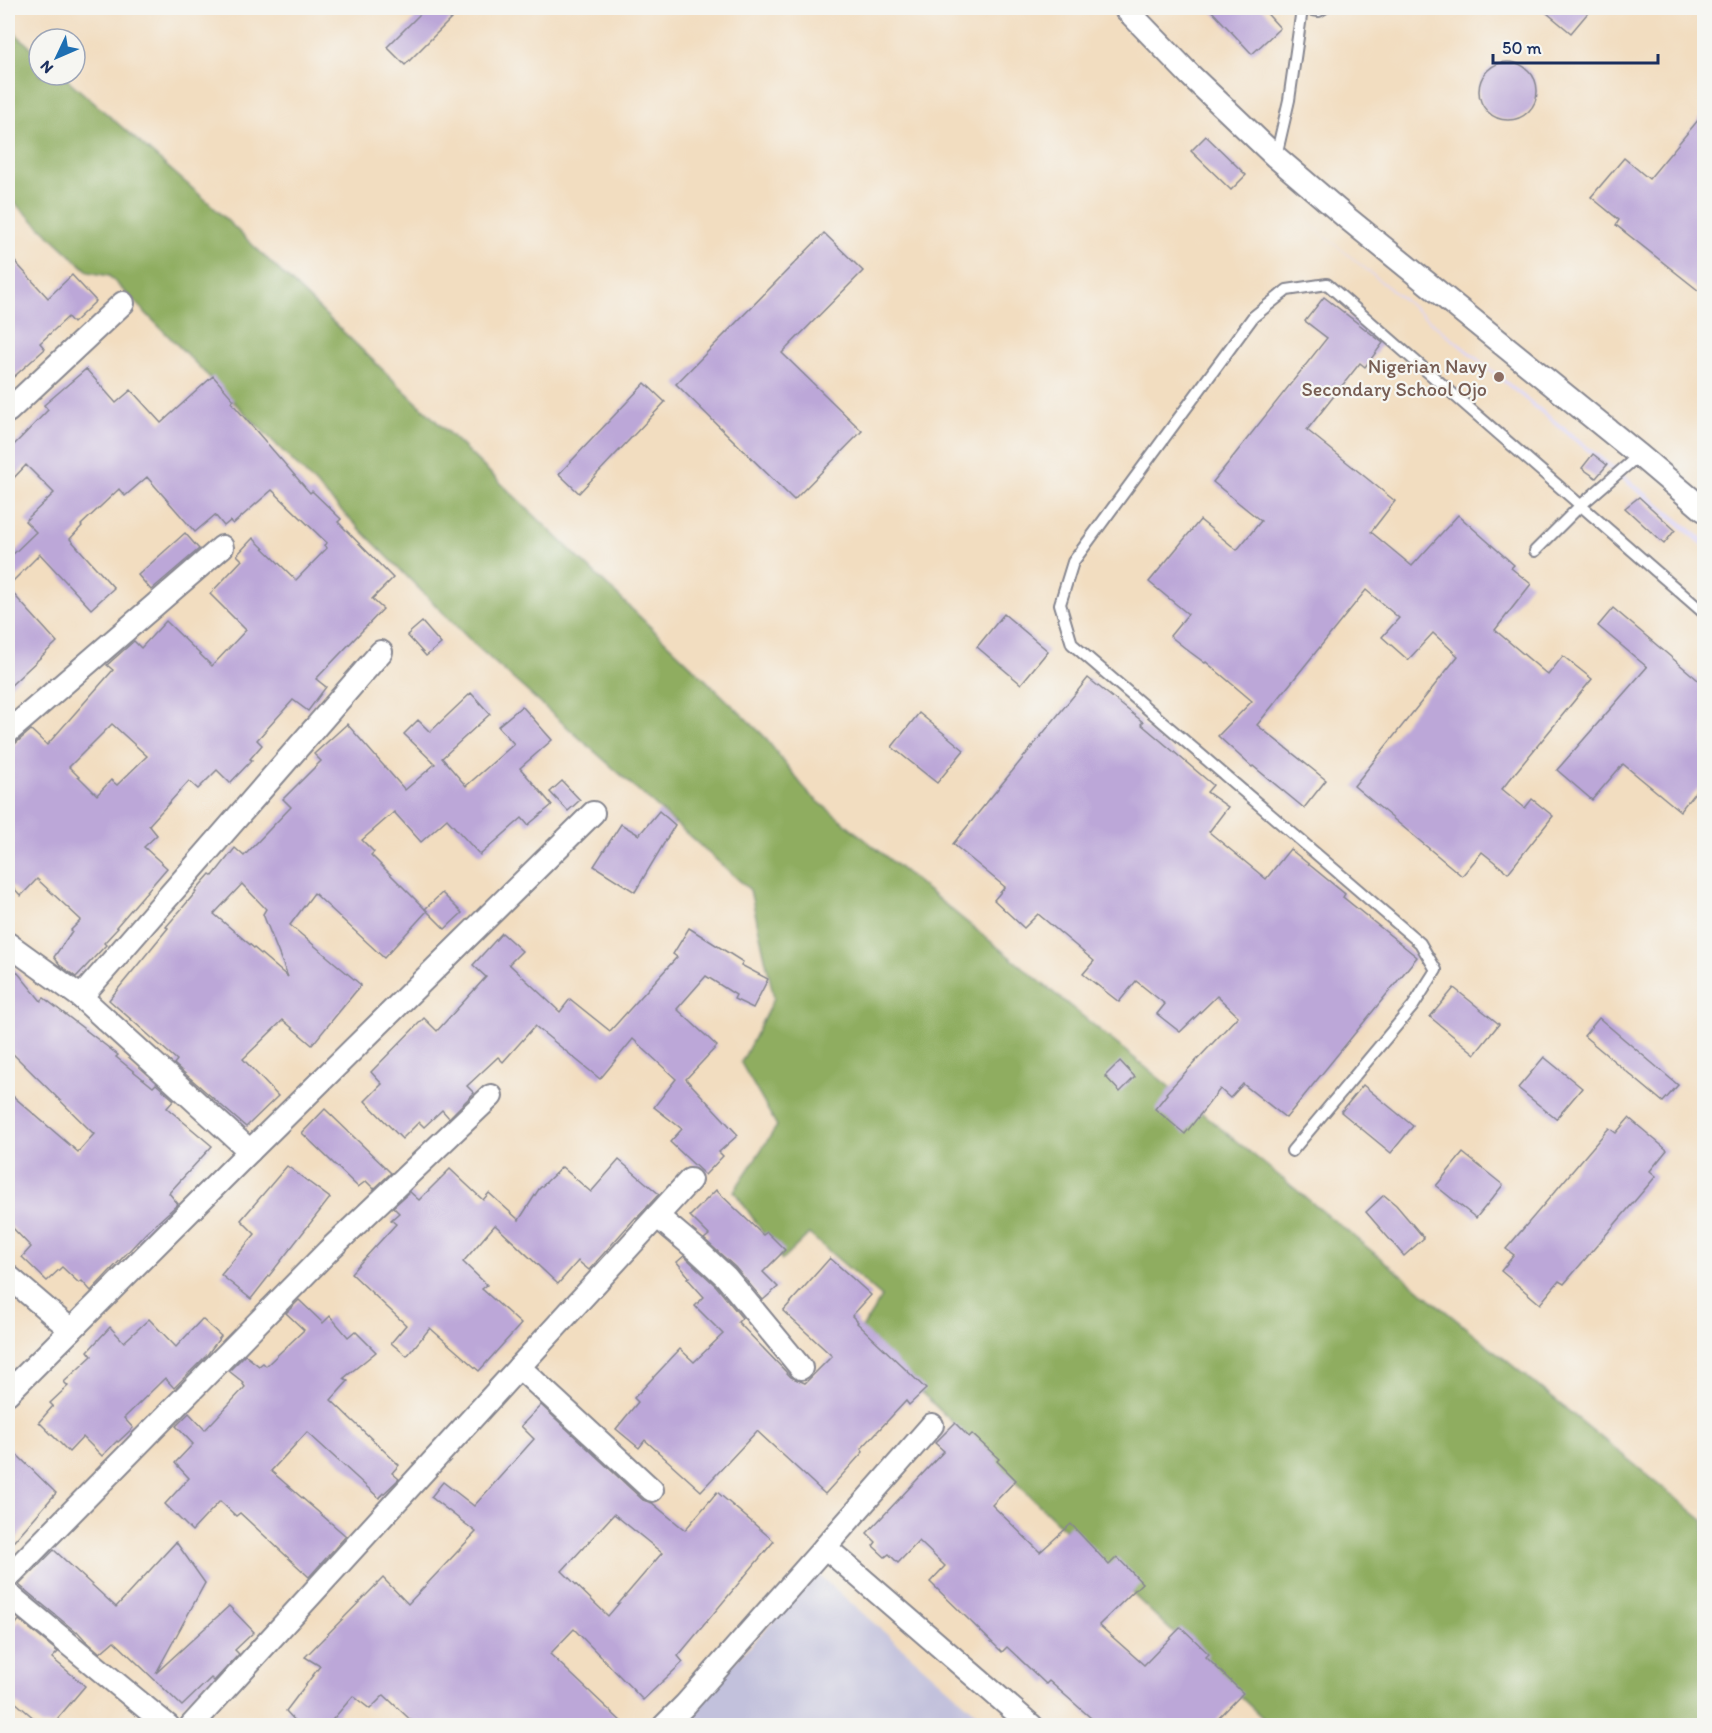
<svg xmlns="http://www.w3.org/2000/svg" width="1712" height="1733" viewBox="0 0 1712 1733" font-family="Itim,sans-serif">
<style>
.built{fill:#ddd5f6}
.industrial{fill:#c2c1dc}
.forest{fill:#8fad60;stroke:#556e5f;stroke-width:1.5}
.building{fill:#bca7d8;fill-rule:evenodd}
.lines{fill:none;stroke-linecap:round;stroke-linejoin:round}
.service-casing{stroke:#86868f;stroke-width:14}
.minor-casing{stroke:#86868f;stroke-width:26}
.service{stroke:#fff;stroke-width:10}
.minor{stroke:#fff;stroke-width:22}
.education-dot{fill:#8d6e63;stroke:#f6f6f2;stroke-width:2}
.labels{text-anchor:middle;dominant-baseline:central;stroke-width:4.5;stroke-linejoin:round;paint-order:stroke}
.education-label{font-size:20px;fill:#785e54;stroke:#f6f6f2;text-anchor:end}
</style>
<rect width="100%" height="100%" fill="#f6f6f2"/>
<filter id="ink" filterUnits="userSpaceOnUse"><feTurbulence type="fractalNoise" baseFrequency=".0167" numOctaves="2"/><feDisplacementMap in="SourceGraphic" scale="12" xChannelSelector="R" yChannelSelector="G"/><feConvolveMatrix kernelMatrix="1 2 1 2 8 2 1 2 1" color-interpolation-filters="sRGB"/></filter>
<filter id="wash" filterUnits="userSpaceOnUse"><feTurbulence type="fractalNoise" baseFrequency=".008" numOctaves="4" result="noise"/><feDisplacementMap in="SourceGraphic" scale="24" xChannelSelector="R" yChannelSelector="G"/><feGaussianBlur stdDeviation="1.35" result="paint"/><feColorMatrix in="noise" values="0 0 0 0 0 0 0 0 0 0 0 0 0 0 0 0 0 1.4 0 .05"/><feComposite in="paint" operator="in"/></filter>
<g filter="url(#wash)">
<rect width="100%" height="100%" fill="#f2ddc0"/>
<path class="built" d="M1299 215 1704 539V547Z"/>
<path class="industrial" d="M818 1574 990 1725 674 1726Z"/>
<path class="forest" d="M8 27 39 55V75H62L208 202 763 735 809 794 1704 1521V1725H1270L859 1333 882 1297 809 1234 782 1260 734 1191 777 1126 741 1063 774 998 750 890 474 644 109 276 89 272 8 197Z"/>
<g id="blocks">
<g class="building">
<path d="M426 8H462L405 65 387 47Z"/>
<path d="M1209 8H1262L1280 28 1252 54Z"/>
<path d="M1541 8H1592L1571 33Z"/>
<circle cx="1508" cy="91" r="29"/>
<path d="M1704 113V295L1616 225 1619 220 1591 197 1624 158 1649 179Z"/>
<path d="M1206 136 1246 175 1231 190 1191 151Z"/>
<path d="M824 233 863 271 782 353 862 431 794 500 676 384Z"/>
<path d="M8 254 48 298 72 275 96 301 73 323 68 317 40 343 45 349 8 382Z"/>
<path d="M1324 297 1383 343 1365 367 1360 363 1307 430 1395 501 1371 532 1412 566 1458 515 1514 565 1511 568 1531 584 1495 630 1548 675 1563 656 1592 679 1502 789 1525 808 1532 799 1553 816 1508 873 1482 852 1462 876 1354 786 1458 656 1433 633 1408 660 1382 637 1399 618 1366 590 1257 725 1326 780 1304 808 1253 766 1252 767 1218 736 1252 701 1206 662 1205 663 1190 652 1170 636 1188 614 1149 582 1200 520 1237 550 1261 521 1213 482 1327 338 1305 321Z"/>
<path d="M86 369 116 403 131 390 161 423 213 376 234 400 231 402 310 493 312 491 341 519 338 522 393 578 372 599 383 609 316 679 326 687 308 711 293 700 257 740 262 745 250 759 252 760 230 783 217 770 198 789 189 781 149 825 157 835 144 847 167 868 116 927 118 928 104 943 106 945 76 977 61 966 54 957 72 931 71 930 81 920 37 879 21 896 8 882V750L31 730 47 745 113 670 107 665 134 641 141 648 166 621 212 666 246 630 210 594 242 560 237 555 253 538 296 580 327 548 324 545 327 543 272 490 233 524 230 521 224 526 215 515 195 532 147 477 125 496 119 489 81 525 82 526 70 539 114 588 91 609 40 554 8 586V559L36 532 25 521 54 493 26 465 8 484V451L48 410 44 405ZM112 724 147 756 117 785 111 780 97 795 69 767Z"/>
<path d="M645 383 665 402 579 493 559 474Z"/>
<path d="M1593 454 1607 465 1596 478 1582 468Z"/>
<path d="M1639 497 1675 530 1664 544 1625 508Z"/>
<path d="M185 533 199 549 151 590 138 575Z"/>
<path d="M8 588 57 642 8 688Z"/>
<path d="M1613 608 1704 685V781L1680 811 1623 764 1592 800 1557 770 1647 667 1598 626Z"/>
<path d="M1004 614 1048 651 1021 684 977 647Z"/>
<path d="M422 622 441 644 426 656 407 635Z"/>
<path d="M1088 678 1143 722 1141 724 1213 785 1207 792 1228 807 1209 832 1266 879 1290 849 1345 894 1343 897 1417 957 1286 1118 1243 1084 1230 1098 1220 1089 1185 1134 1155 1109 1167 1094 1166 1093 1238 1016 1217 996 1180 1032 1157 1014 1165 1004 1136 981 1119 1002 1083 974 1094 961 1038 914 1024 928 994 900 1005 887 953 844Z"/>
<path d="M471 693 490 714 442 758 466 786 514 744 498 726 522 706 552 740 520 768 552 805 528 825 522 818 480 855 447 819 421 842 394 812 362 840 374 852 371 855 427 911 384 958 314 893 290 925 361 985 312 1045 283 1020 243 1059 278 1096 246 1127 174 1064 177 1060 109 1000 168 928 166 927 196 892 195 891 210 874 213 876 235 848 244 856 291 807 283 799 321 761 314 754 347 724 405 790 435 764 404 734 418 720 430 732ZM242 884 266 909 263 914 288 977 214 914Z"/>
<path d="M919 713 964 750 937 783 892 747Z"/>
<path d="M562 781 580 800 568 811 550 792Z"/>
<path d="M659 811 675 825 635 892 594 866 621 824 639 835Z"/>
<path d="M442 893 462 913 445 929 425 909Z"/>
<path d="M689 928 743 962 741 965 768 979 753 1008 734 999 736 995 706 976 677 1009 717 1046 686 1079 738 1135 719 1152 723 1156 705 1175 670 1142 682 1129 654 1107 676 1079 633 1039 600 1079 535 1026 503 1062 498 1057 467 1086 474 1093 449 1118 442 1110 424 1127 419 1122 402 1139 365 1101 382 1084 371 1072 424 1018 437 1031 486 977 473 965 502 933 522 951 509 964 560 1012 570 999 610 1031 677 957 673 954Z"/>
<path d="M8 961 41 1001 44 998 118 1055 116 1057 153 1087 156 1084 174 1100 167 1108 212 1146 169 1193 178 1204 146 1233 91 1291 82 1281 79 1283 62 1267 47 1281 22 1257 31 1247 8 1223V1092L78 1152 94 1134 8 1049Z"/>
<path d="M1454 988 1499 1024 1475 1054 1430 1017Z"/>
<path d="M1599 1018 1678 1085 1663 1102 1584 1036Z"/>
<path d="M1544 1057 1582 1088 1556 1119 1518 1088Z"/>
<path d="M1120 1061 1135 1077 1120 1092 1105 1076Z"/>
<path d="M1363 1085 1413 1126 1391 1153 1341 1112Z"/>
<path d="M325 1109 391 1173 374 1189 366 1181 358 1187 302 1133Z"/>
<path d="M1629 1118 1667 1150 1650 1171 1656 1176 1564 1284 1559 1281 1540 1304 1501 1271 1514 1255 1506 1249 1609 1128 1616 1133Z"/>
<path d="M1463 1153 1503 1185 1476 1218 1436 1186Z"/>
<path d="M619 1160 659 1194 637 1218 636 1217 589 1270 578 1261 558 1284 495 1225 463 1262 487 1285 482 1289 521 1324 479 1371 430 1328 407 1356 391 1343 406 1325 351 1273 396 1224 391 1220 399 1213 393 1207 410 1192 419 1200 450 1169 483 1200 489 1193 519 1220 539 1189 562 1167 591 1192Z"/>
<path d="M287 1166 330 1198 251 1299 221 1275 255 1234 241 1220Z"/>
<path d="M716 1190 763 1235 767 1232 785 1250 763 1272 778 1287 763 1300 735 1267 704 1239 709 1235 690 1216Z"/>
<path d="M1384 1195 1396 1205 1424 1238 1404 1256 1366 1212Z"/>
<path d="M684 1256 716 1286 742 1318 738 1322 791 1377 805 1383 832 1356 783 1311 830 1258 871 1295 852 1316 858 1322 857 1323 926 1389 909 1405 906 1401 861 1449 863 1452 825 1494 757 1431 701 1491 645 1440 639 1448 616 1429 638 1402 634 1398 680 1349 694 1362 723 1334 695 1306 704 1297 687 1278 689 1277 677 1262Z"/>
<path d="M299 1300 323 1323 330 1316 348 1337 355 1331 376 1352 344 1378 348 1381 331 1400 399 1465 392 1473 399 1479 379 1498 307 1432 271 1471 346 1536 309 1577 240 1513 236 1516 220 1501 192 1531 165 1504 189 1478 175 1463 193 1444 176 1426 189 1413 205 1430 245 1387 243 1384 244 1383 229 1371 245 1355 259 1366 263 1363 266 1366 304 1330 286 1313Z"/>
<path d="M149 1319 176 1347 202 1319 221 1336 207 1355 174 1388 165 1378 124 1418 133 1428 118 1442 117 1441 102 1456 83 1437 69 1452 39 1422 53 1406 50 1403 68 1386 64 1382 92 1356 88 1351 110 1327 124 1342Z"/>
<path d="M541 1405 643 1500 652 1503 685 1530 717 1492 774 1541 678 1656 683 1662 643 1700 574 1629 550 1654 625 1725H416L384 1695 370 1709 353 1696 328 1725H299L286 1711 320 1666 305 1657 383 1578 408 1604 476 1532 431 1497 443 1482 474 1506 534 1439 521 1426ZM614 1514 662 1553 608 1616 562 1571Z"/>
<path d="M955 1423 969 1437 972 1434 999 1459 997 1461 1016 1480 992 1505 1040 1552 1071 1524 1109 1565 1117 1557 1142 1583 1099 1625 1144 1665 1181 1627 1209 1654 1206 1657 1243 1693 1212 1725H1099L1049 1681 1046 1684 1007 1647 1002 1652 930 1582 945 1566 919 1541 898 1563 889 1554 885 1557 873 1546 876 1542 867 1533 944 1451 935 1443Z"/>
<path d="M8 1446 56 1493 8 1548Z"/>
<path d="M176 1542 205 1583 156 1673 229 1606 254 1632 235 1650 239 1654 214 1681 211 1678 182 1706 114 1641 100 1653 85 1640 77 1631 76 1632 19 1585 54 1550 116 1607Z"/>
<path d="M19 1620 58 1652 52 1658 85 1686 52 1725H42L8 1696V1634Z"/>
</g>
</g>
</g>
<g filter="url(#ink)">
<use href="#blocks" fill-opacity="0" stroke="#86868f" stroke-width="1.5"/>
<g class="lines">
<g class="service-casing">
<g id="service">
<path d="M1301 8 1319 11 1324 8"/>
<path d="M1276 156 1289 100 1302 9"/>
<path d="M1535 551 1580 506 1639 455"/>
<path d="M1292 1151 1413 1006 1436 970 1420 943 1072 644 1060 604 1073 562 1253 317 1287 290 1327 284 1704 613"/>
</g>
</g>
<g class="minor-casing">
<g id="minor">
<path d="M1125 8 1190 75 1276 157 1347 218 1639 455 1704 510"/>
<path d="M8 411 123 303"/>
<path d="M8 732 222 547"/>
<path d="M8 944 81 997 250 1151"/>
<path d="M81 997 381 652"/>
<path d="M657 1216 696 1249 726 1277 801 1368"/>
<path d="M8 1276 71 1330"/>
<path d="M519 1367 652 1490"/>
<path d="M8 1393 250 1151 593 813"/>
<path d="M825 1547 932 1425"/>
<path d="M8 1577 328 1251 491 1096"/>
<path d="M8 1594 168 1726"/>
<path d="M191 1726 690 1180"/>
<path d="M664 1726 685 1705 825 1547 1032 1726"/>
</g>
</g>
<use href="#service" class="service"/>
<use href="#minor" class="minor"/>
</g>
</g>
<circle class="education-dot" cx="1499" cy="377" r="6"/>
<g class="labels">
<g class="education-label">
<text x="1487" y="366">Nigerian Navy<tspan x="1487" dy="23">Secondary School Ojo</tspan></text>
</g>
</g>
<rect width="1712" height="1733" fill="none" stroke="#f6f6f2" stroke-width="30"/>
<g transform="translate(57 57) rotate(226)"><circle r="28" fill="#f6f6f2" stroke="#9ea6b7" stroke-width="1.5"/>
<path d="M0-4.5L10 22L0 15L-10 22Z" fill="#1f6fb2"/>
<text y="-9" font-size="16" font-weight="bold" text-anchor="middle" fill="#1b2f5e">N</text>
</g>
<path d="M1493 54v9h165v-9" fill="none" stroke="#1b2f5e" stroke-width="3"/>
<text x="1502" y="54" font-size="18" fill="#1b2f5e" stroke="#f6f6f2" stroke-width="4.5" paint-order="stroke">50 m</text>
</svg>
